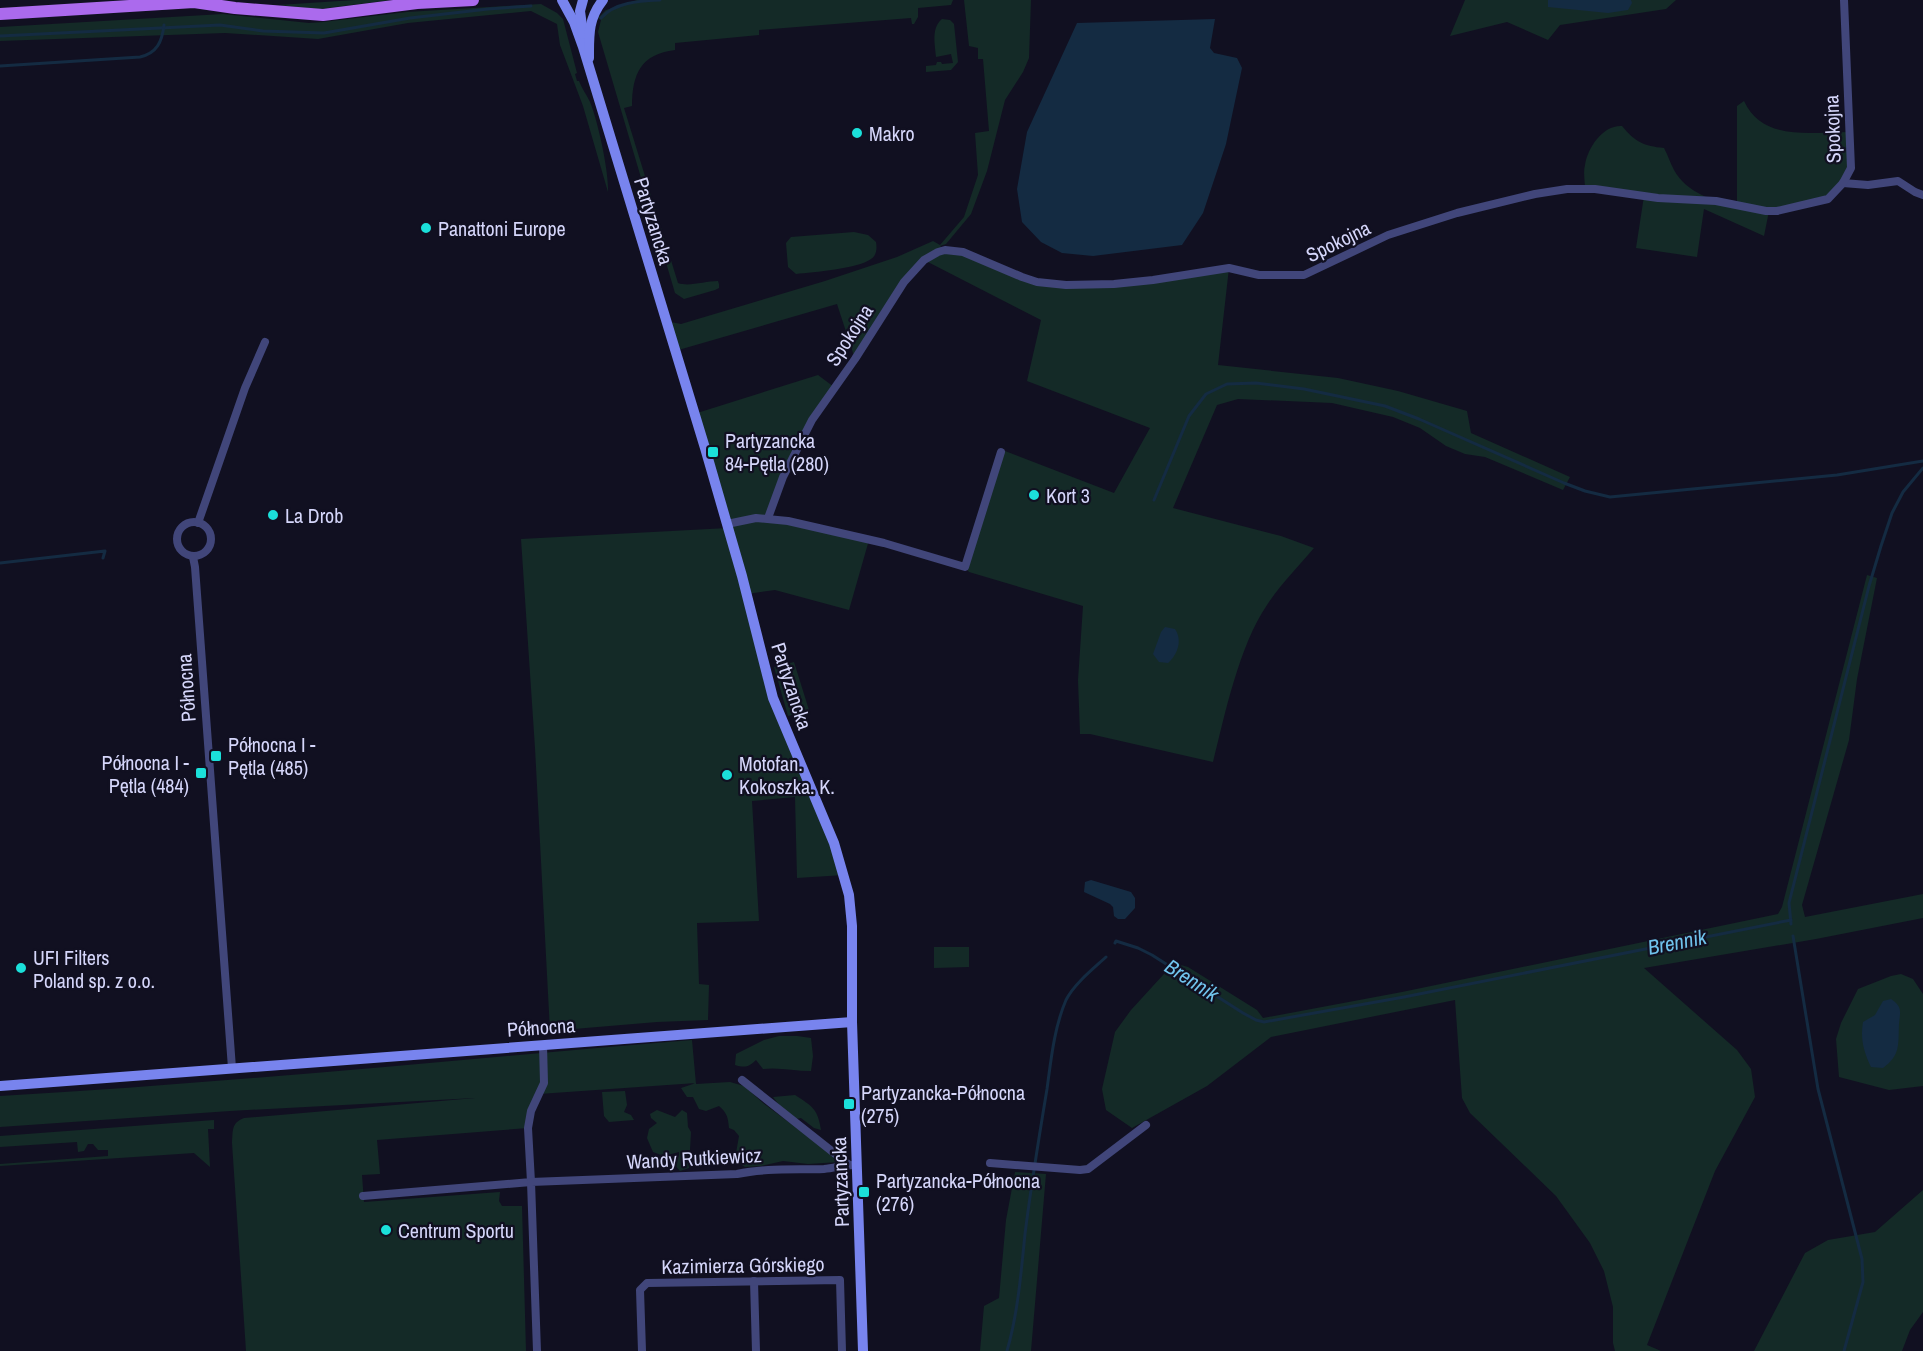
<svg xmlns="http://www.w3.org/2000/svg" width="1923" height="1351" viewBox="0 0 1923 1351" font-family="'Archivo Narrow',sans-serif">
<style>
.green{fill:#142a27}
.water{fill:#142b42}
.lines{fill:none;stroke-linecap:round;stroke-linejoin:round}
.stream{stroke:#142b42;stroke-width:3}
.street{stroke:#41467a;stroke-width:8}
.secondary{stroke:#7884ee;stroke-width:10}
.primary{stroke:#ab6aed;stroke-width:12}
.poi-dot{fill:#1be0da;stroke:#111021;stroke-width:2}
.labels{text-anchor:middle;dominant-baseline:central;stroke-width:4.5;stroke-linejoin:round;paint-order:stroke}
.street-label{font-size:20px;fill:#d5d6fa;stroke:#111021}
.poi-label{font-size:20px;fill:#d5d6fa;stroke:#111021;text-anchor:start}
.water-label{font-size:21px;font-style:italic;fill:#70c3ed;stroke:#111021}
</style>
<rect width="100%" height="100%" fill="#111021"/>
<g class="green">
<path d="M355 0H391L319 9 278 5Z"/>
<path d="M637 0H953L951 5 918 8V17L914 24H912L911 18 759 30V35L675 43V50C641 54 632 74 632 106L624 108 678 283C689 287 705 281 718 281L719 284V288L715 290 684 299 675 293 598 32 601 20 598 18 606 10Z"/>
<path d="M964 0H1031L1029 58 1023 72 1005 100 987 171 971 214 946 244 940 246 946 250H953L1022 277 1086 285 1229 268 1218 365 1338 378 1398 391 1467 411 1471 433 1570 477 1563 490 1485 457 1465 454 1446 446 1420 428 1393 417 1332 403 1238 399 1217 405 1173 508 1281 536 1314 548C1298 567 1280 585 1267 605 1239 646 1225 714 1213 762L1090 734H1080L1078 680 1083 606 969 572 965 567 1001 452 1005 451 1114 493 1150 428 1027 381 1041 320 924 260 915 269 855 359 837 304 675 351 666 321 681 324 825 281 897 257 933 241 940 245 964 217 978 175 975 133 989 131 983 59H978V48L969 46Z"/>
<path d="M1465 0H1676L1666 9 1560 25 1548 40 1507 22 1450 36Z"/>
<path d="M541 4 557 13 563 19 577 73 575 74 577 81H579C582 89 587 95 590 102 598 121 609 172 608 192L583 106 560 45 557 24 531 11 408 23 318 39 225 33 0 41V27L223 14 309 23 323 22 407 12Z"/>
<path d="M942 19 950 20 954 24 958 62 951 70 926 72V66L936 65 937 62H941L942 64 953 63 951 54 936 57C935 44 931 28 942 19Z"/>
<path d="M1744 101C1763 142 1811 132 1849 132L1851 168 1828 199 1769 211 1764 236 1704 209 1697 257 1636 248 1644 196 1585 189C1585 181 1583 172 1585 165 1588 147 1603 125 1622 126 1635 142 1644 146 1664 148 1668 155 1670 163 1674 170 1687 193 1713 201 1737 206V106Z"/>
<path d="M854 232 868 235 876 242C877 248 877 255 871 259 857 269 814 272 796 274L788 267 786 243 791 237Z"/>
<path d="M818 375 834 387 812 420 768 518 869 540 849 610 775 590 747 594 773 698 844 875 797 878 795 797 752 801 759 921 697 923 699 984 709 985 708 1020 657 1022 550 1031 535 748 521 539 728 528 694 414Z"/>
<path d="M1867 575 1877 578 1857 679 1849 740 1802 905 1805 917 1923 894V918L1816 939 1644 968 1737 1050 1751 1069 1755 1097 1715 1171 1647 1345 1661 1351H1615L1613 1343V1307L1604 1271 1590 1243 1556 1196 1470 1113 1462 1098 1455 1000 1271 1037 1207 1086 1132 1128 1106 1110 1102 1089 1115 1032 1131 1010 1174 963 1188 967 1257 1010 1263 1018 1402 992 1778 914 1782 907Z"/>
<path d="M794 662 809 710 788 716 774 667Z"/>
<path d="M934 947H969V967L934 968Z"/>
<path d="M1901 974 1913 979 1923 994V1086L1889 1090 1839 1077 1836 1039 1841 1023 1858 989 1891 976Z"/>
<path d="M779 1036H797L811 1038 813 1056 811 1071C794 1071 779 1067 763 1069L756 1060C749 1067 745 1068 735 1065L736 1054 764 1040Z"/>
<path d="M692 1040 696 1084 730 1082 744 1086 763 1103 822 1147 839 1162 808 1164 783 1161 761 1166 745 1167 740 1164 736 1153 739 1136 734 1130 729 1128C728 1117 727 1113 719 1106L706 1111 699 1109 693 1097H687L681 1088 696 1083 539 1094 528 1128 377 1140 380 1174 362 1175 364 1202 500 1192 499 1201 502 1206H522L526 1351H246L232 1143C233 1131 231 1123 244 1118L475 1098 230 1111 0 1127V1096C231 1083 461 1059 692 1040Z"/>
<path d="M625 1091 627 1105 624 1112 631 1115 634 1120 609 1122 604 1116 602 1092Z"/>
<path d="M795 1095C812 1106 818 1109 821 1130L814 1128 801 1118 796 1119 780 1106 773 1097Z"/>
<path d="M657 1110 675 1117 682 1110 687 1113 688 1127 691 1132 689 1168 680 1171 674 1164 679 1155V1152L664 1156 653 1152 647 1138 649 1129 657 1123 651 1118 650 1114Z"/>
<path d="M214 1120V1129H208L210 1167 194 1153 0 1166V1164L108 1156V1150H98L93 1144H88L84 1151 78 1152 77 1142 0 1147V1136Z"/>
<path d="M1015 1172 1046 1174 1031 1351H980L984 1306 999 1298 1006 1220Z"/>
<path d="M1923 1190V1312L1910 1330 1902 1351H1754L1805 1253 1828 1240 1875 1232Z"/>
</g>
<g class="water">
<path d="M1548 0H1631L1632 3 1628 10 1608 13 1548 7Z"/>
<path d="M1215 19 1210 48 1214 53 1237 58 1242 68 1226 144 1203 213 1182 245 1093 256 1062 253 1041 242 1022 222 1017 189 1027 132 1077 23Z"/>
<path d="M1165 627 1175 629C1183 641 1177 655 1168 663L1159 662 1153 654 1161 632Z"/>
<path d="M1091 880 1131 892 1135 898V908L1125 919H1118L1114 916 1113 907 1110 904 1084 892 1085 882Z"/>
<path d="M1891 999C1903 1007 1900 1012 1899 1024 1898 1044 1901 1055 1883 1068L1871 1067C1864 1052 1860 1039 1863 1022L1875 1015 1883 1001Z"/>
</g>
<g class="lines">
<g class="stream">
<path d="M601 18C615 2 640 1 660 0"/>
<path d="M0 36 220 25 263 31 324 33 410 18 488 9 531 6"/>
<path d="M0 66 140 57C157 53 162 42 164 25"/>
<path d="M1154 500 1189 416 1206 394 1227 384 1256 383 1304 389 1385 406 1419 419 1564 483 1585 491 1610 497 1837 475 1923 461"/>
<path d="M0 563 105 551 103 558"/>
<path d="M1791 924 1789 903 1869 586 1881 546 1892 513 1903 492 1923 468"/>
<path d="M1793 936 1818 1089 1862 1259 1863 1282 1844 1351"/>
<path d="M1115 943 1116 941 1138 948 1152 955 1243 1013 1256 1020 1264 1022 1404 997 1791 920"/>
<path d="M1007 1351C1018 1313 1021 1273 1025 1234 1031 1186 1039 1137 1047 1089 1051 1060 1054 1028 1066 1000 1074 984 1093 969 1106 957"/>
</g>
<g class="street">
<path d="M1843 183 1868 185 1898 181 1915 192 1923 195"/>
<path d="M768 518 783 477 812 420 855 359 904 282 924 260 938 252 945 250 963 252 1022 277 1037 282 1066 285 1114 284 1153 280 1229 268 1259 275H1304L1388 235 1457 213 1535 194 1567 189H1595L1658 198 1716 201 1766 211H1777L1828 199 1843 183 1851 168 1844 0"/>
<circle cx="194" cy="539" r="17"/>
<path d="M198 523 245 388 265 342"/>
<path d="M727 524 756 518 788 521 884 543 965 567 1001 452"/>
<path d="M193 557 195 567 232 1068"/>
<path d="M742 1080 848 1164"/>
<path d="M990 1163 1080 1170 1088 1169 1146 1125"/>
<path d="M363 1196 531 1182 528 1128 531 1111 544 1083 543 1045"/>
<path d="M754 1281 756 1351"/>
<path d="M537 1351 531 1182 737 1174C765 1168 795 1170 824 1169 836 1168 846 1164 857 1165"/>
<path d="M642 1351 640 1290 647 1283 840 1280 842 1351"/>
</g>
<g class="secondary">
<path d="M562 0 574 22 583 47 705 448 742 576 773 698 834 843 849 895 852 926V1022L863 1351"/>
<path d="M583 34 580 11 583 0"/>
<path d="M589 58C589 35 588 19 603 0"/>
<path d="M0 1086 852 1022"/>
</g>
<path class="primary" d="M0 14 194 2 235 8 323 15 417 3 473 0"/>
</g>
<g class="poi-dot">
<circle cx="857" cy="133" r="6"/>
<circle cx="426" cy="228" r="6"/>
<rect x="707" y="446" width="12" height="12" rx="3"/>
<circle cx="1034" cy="495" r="6"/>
<circle cx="273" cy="515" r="6"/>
<rect x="210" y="750" width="12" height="12" rx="3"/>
<rect x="195" y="767" width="12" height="12" rx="3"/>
<circle cx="727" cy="775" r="6"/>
<circle cx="21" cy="968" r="6"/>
<rect x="843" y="1098" width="12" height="12" rx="3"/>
<rect x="858" y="1186" width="12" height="12" rx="3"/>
<circle cx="386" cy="1230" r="6"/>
</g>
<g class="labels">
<g class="street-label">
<text transform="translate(1832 129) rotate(-92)">Spokojna</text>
<text transform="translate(654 221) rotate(73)">Partyzancka</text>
<text transform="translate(1338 241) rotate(-26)">Spokojna</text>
<text transform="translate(849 335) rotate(-57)">Spokojna</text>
<text transform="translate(792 686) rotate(72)">Partyzancka</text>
<text transform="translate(186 688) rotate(-94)">Północna</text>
<text transform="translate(541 1027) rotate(-4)">Północna</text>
<text transform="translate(694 1158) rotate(-3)">Wandy Rutkiewicz</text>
<text transform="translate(840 1182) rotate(-92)">Partyzancka</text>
<text transform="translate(743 1265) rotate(-1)">Kazimierza Górskiego</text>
</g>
<g class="poi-label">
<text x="869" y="133">Makro</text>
<text x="438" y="228">Panattoni Europe</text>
<text x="725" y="440">Partyzancka<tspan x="725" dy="23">84-Pętla (280)</tspan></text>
<text x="1046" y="495">Kort 3</text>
<text x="285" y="515">La Drob</text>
<text x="228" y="744">Północna I -<tspan x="228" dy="23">Pętla (485)</tspan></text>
<text x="189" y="762" text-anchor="end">Północna I -<tspan x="189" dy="23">Pętla (484)</tspan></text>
<text x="739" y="763">Motofan.<tspan x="739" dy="23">Kokoszka. K.</tspan></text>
<text x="33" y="957">UFI Filters<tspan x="33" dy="23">Poland sp. z o.o.</tspan></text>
<text x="861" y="1092">Partyzancka-Północna<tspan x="861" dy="23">(275)</tspan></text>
<text x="876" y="1180">Partyzancka-Północna<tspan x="876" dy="23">(276)</tspan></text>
<text x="398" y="1230">Centrum Sportu</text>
</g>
<g class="water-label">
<text transform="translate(1677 942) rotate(-11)">Brennik</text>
<text transform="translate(1192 980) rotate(33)">Brennik</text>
</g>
</g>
</svg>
